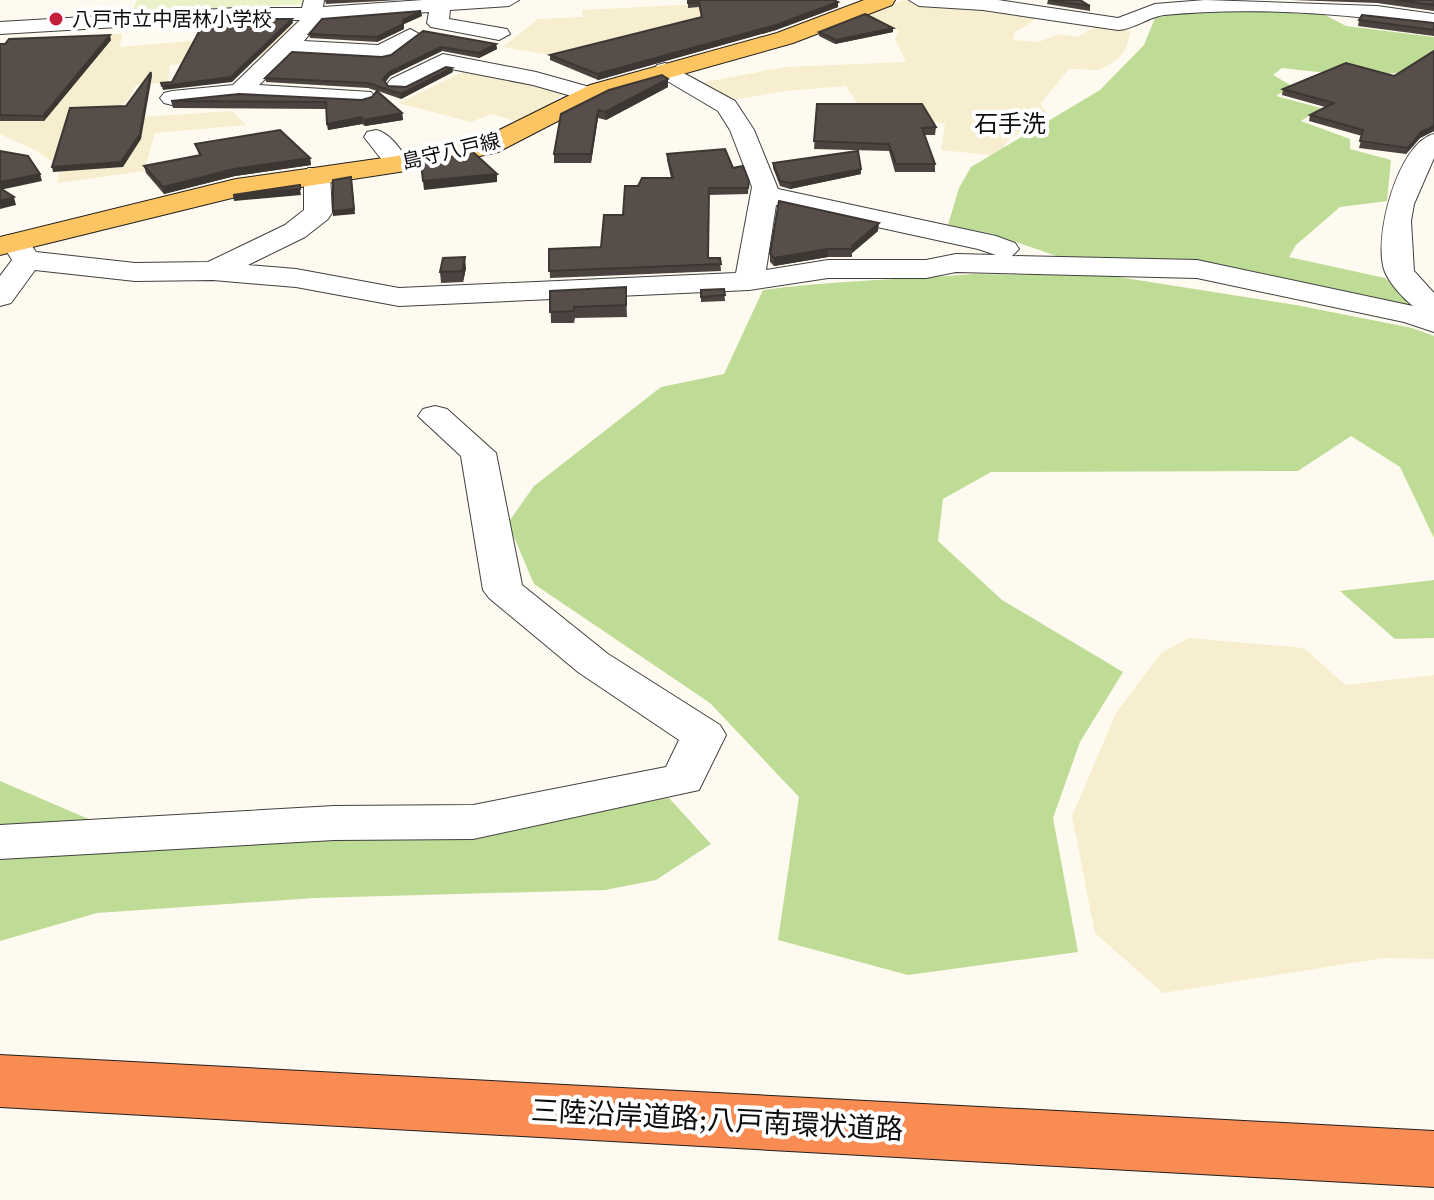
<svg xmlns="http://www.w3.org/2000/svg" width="1434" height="1200" viewBox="0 0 1434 1200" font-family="'Libre Baskerville','Noto Sans JP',serif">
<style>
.farmland{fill:#f6eece}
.forest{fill:#bedc96}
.pitch{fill:#e9f2c9}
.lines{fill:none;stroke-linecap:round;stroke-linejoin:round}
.minor-casing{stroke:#414141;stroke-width:2}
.major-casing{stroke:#1f1f1f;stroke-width:2}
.highway-casing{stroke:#1f1f1f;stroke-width:2}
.minor{fill:#fff;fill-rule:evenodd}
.major{fill:#fdc561;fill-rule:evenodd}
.highway{fill:#f98c53;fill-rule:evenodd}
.wall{fill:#4b4340}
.shaded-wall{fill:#3d3734}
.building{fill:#574e4a;stroke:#3d3734;stroke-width:2}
.poi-dot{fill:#c4203b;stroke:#fff;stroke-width:3}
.labels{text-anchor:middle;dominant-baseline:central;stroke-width:8;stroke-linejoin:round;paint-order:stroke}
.far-poi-label{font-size:20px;fill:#0e0e0e;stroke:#fff;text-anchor:start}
.far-street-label{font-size:20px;fill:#0e0e0e;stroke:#fff}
.far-quarter-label{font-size:24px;fill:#0e0e0e;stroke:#fff}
.near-street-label{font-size:28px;fill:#0e0e0e;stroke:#fff}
</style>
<rect width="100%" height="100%" fill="#fffaef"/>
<g class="farmland">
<path d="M779 0 555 56 503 47 538 19 583 17 582 10Z"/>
<path d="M904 0 1041 16 1014 33 1013 40 1038 42 1060 34 1077 37 1097 26 1131 31 1126 48 1118 59 1100 70 1069 69 1040 104 1049 115 1008 140 999 156 941 150 945 124 857 103 846 86 786 91 726 101 699 83 785 67 906 62 895 39 899 31 865 14Z"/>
<path d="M298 25 265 56 170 65 168 82 136 85 129 98 112 119 232 111 246 125 155 133 144 171 58 183 59 166 33 149 0 134V43L34 38 122 34 120 47 224 38 227 33Z"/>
<path d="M465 71 501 75 565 93 522 123 491 114 471 122 398 103Z"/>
<path d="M1189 638 1304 648 1345 685 1434 675V959L1383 958 1163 993 1095 933 1072 816 1116 713 1161 653Z"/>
</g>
<g class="forest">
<path d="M1287 9 1325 15 1346 26 1434 37V63C1393 82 1326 73 1282 68L1273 75 1292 86 1276 96 1321 108 1301 121 1350 139V149L1391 160 1387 201 1340 207 1296 245 1289 257 1385 278 1423 313 1347 294 1065 259 993 234 948 225 959 188 971 167 1100 90 1144 45 1155 18 1186 12Z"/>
<path d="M974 274 1112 276 1296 305 1412 328 1434 336V538L1400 467 1351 436 1298 471 991 472 943 499 938 541 1002 600 1123 672 1080 742 1053 818 1078 952 908 975 778 940 799 797 710 703 534 584 508 523 534 486 661 387 724 374 763 290C833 280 903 280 974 274Z"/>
<path d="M1434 580V638L1395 639 1340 591Z"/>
<path d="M0 781 98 823 509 825 669 798 711 844 656 880 605 890 314 898 97 913 0 941Z"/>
</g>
<path class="pitch" d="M137 0H304V4L132 13Z"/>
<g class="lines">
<g class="minor-casing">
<g id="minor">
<path d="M304 0H324L323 7 423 0H519L509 6 450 10 449 19 507 29 510 34 499 40 431 27 427 23 429 12 321 20 304 41 378 45 410 29 421 35 390 57 382 59 292 53 259 85 371 92 375 97 371 102 363 104 240 98 172 105 164 103 160 98 164 93 172 91 233 85 300 20H236L0 34V22L236 8H302Z"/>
<path d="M909 0H998L1118 18 1155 4 1205 0 1377 6 1434 14V26C1345 14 1253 6 1164 15 1148 17 1135 29 1118 30L983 10 919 6Z"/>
<path d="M443 54 536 72 597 89 601 94 597 99 589 101 533 85 446 68 407 89H391L387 84 391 79Z"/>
<path d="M665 63 735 101 754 130 778 189 996 236 1015 243 1019 249 1012 256 1197 260 1413 306C1403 298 1390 284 1385 272 1372 240 1398 142 1434 134V158L1414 204 1411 221 1414 271 1434 293V332L1404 322 1197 278 956 272 926 278H828L749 290 399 306 296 287 213 280 135 281 35 270 11 303 0 306V276L12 260 1 242 5 236 15 234 25 236 36 252 135 263 208 262 285 225 304 210V174L308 168H326L330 174 332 213 328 219 305 237 248 265 296 269 399 288 736 273 752 187 730 130 718 111 657 75 654 70 657 65ZM776 205 978 249 996 255 956 254 926 260H828L766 270Z"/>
<path d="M376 130C391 133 402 152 411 164L407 169H389L364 137 367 132Z"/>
<path d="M435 406 447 409 496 453 522 585 608 654 720 725 726 735 699 790 473 839 334 840 0 859V825L334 806 473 805 666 767 679 740 578 672 489 598 483 590 461 456 418 416 423 409Z"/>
</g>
</g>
<g class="major-casing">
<path id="major" d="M864 0H895L892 5 793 43 608 95 498 152 425 168 236 197 0 255V237L236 179 425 152 479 140 590 85 777 33Z"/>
</g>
<g class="highway-casing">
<path id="highway" d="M0 1055 1434 1131V1187L0 1107Z"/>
</g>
<use href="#minor" class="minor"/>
<use href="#major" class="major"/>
<use href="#highway" class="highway"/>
</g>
<g class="wall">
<path d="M325 0H401L326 4Z"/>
<path d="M688 0 838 2V7L776 30 598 80 550 60V55L701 17 699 7 688 8Z"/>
<path d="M1048 0 1090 6V11L1047 4Z"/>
<path d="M1291 0H1434V11L1377 3Z"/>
<path d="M422 16 404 24V29L377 42 310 38 309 34Z"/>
<path d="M1359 20 1434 23V36L1358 26Z"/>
<path d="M893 28V32L835 44 819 36V32Z"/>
<path d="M423 31 496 44 497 49 479 58 442 51 390 76 385 82 388 86 406 87 453 72 401 99 378 91 402 113 403 120 365 126 362 124 328 130 326 109 173 108 171 101 362 100 372 97 377 91 368 88 266 82 265 78 391 55Z"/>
<path d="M111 40 44 121H0V44Z"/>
<path d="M1434 51V131L1420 138 1406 154 1359 148 1362 136 1309 121 1310 115 1325 107 1282 95 1283 89 1394 76Z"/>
<path d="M668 79V87L606 120 598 118 591 163H554V154L561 114Z"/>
<path d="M817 104 936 127 935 135H925L935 164V172H895L889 151 814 149Z"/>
<path d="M195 144 310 158 311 165 235 176 164 194 146 173 144 166 199 155Z"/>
<path d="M667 154 733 168 749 181 748 194 709 195 708 258H720L721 271 550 278 549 249 601 247 623 215 638 186 671 178 667 160Z"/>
<path d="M773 163 861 169V174L790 189 780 186 773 168Z"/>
<path d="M878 231 852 253V257H828L774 266 770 262V254Z"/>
<path d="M466 268 463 282 441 283 440 272Z"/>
<path d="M626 287 627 317 575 318 574 323H551L550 291Z"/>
<path d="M724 289 725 301 701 302V290Z"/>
</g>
<g class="shaded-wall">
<path d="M838 2V7L776 30 598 80 597 74Z"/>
<path d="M421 11 422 16 404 24 403 20Z"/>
<path d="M292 19 293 23 232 82 163 90 162 86 231 77Z"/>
<path d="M403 24 404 29 377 42V37Z"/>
<path d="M893 28V32L835 44 836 40Z"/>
<path d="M110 35 111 40 44 121 43 116Z"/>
<path d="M496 44 497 49 479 58V53Z"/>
<path d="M441 47 442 51 390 76 384 84 383 79 389 72Z"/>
<path d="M452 68 453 72 401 99V94Z"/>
<path d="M151 72 152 76 141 139 123 167 53 172 52 167 121 162Z"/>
<path d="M668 79V87L606 120 605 112Z"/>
<path d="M598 110V118L591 163V154Z"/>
<path d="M402 113 403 120 365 126 364 120Z"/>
<path d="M361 117 362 124 328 130 327 124Z"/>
<path d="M1434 126V131L1420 138 1406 154 1408 148 1421 132Z"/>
<path d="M310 158 311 165 235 176 164 194 163 187 234 169Z"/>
<path d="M861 169V174L790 189 791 183Z"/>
<path d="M40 174 42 181 0 190V182Z"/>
<path d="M497 174V182L424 190 423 181Z"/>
<path d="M352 182 355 214 333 216V211Z"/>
<path d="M300 189 301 195 234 201 233 195Z"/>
<path d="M14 197 16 205 0 209V201Z"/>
<path d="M879 223 878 231 852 253V246Z"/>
<path d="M828 249V257L774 266V258Z"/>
<path d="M465 257 466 268 463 282 462 271Z"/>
</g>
<g class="building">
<path d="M688 0H834L838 2 776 25 597 74 550 55 702 17 699 2 688 3Z"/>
<path d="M1048 0H1080L1090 6Z"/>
<path d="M1396 0H1434V5Z"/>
<path d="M421 11 403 20V24L377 37 309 34 322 19Z"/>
<path d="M865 14 893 28 836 40 819 32Z"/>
<path d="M1362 15 1434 23V30L1359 20Z"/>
<path d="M269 19H292L231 77 162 86 161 83 172 82 201 28 265 25Z"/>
<path d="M423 31 496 44 479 53 441 47 389 72 383 79 388 86 406 87 446 67 452 68 401 94 368 83 265 78 292 52 382 57 391 55Z"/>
<path d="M110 35 43 116 0 115V44H5L9 39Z"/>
<path d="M1434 51V126L1421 132 1408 148 1360 141 1363 130 1310 115 1334 103 1283 89 1346 63 1394 76Z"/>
<path d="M151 72 140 134 121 162 52 167 70 108 126 106Z"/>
<path d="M662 75 668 79 605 112 598 110 591 154H554L561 114 609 90Z"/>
<path d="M377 91 402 113 364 120 361 117 327 124 326 102 171 101 239 94 362 100 372 97Z"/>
<path d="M817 104H922L936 127 922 128 935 164H896L889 144 814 141Z"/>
<path d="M280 130 310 158 234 169 163 187 144 166 201 155 195 144Z"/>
<path d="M725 149 733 168 743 166 749 181 748 188H709L708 258H720L721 264 549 271V249L601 247 604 215H623L625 186H638L642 178H673L667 154Z"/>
<path d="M0 151 28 156 40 174 0 182Z"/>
<path d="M858 151 861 169 791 183 780 181 773 163Z"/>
<path d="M473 152 497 174 423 181 421 163Z"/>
<path d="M351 177 354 209 333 211V180Z"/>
<path d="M300 185V189L233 195Z"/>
<path d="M0 188 14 197 0 201Z"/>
<path d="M779 201 879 223 852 246V249H828L774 258 770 254Z"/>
<path d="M465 257 462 271 440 272 443 258Z"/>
<path d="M626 287V305L574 307V311L550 312V291Z"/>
<path d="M724 289 725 295 701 297V290Z"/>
</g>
<circle class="poi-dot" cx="56" cy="19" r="8"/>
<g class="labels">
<g class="far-poi-label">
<text x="72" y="19">八戸市立中居林小学校</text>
</g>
<g class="far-street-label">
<text transform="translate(451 151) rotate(-13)">島守八戸線</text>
</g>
<g class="far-quarter-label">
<text x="1010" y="123">石手洗</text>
</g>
<g class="near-street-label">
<text transform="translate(717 1120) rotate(3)">三陸沿岸道路;八戸南環状道路</text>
</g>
</g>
</svg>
